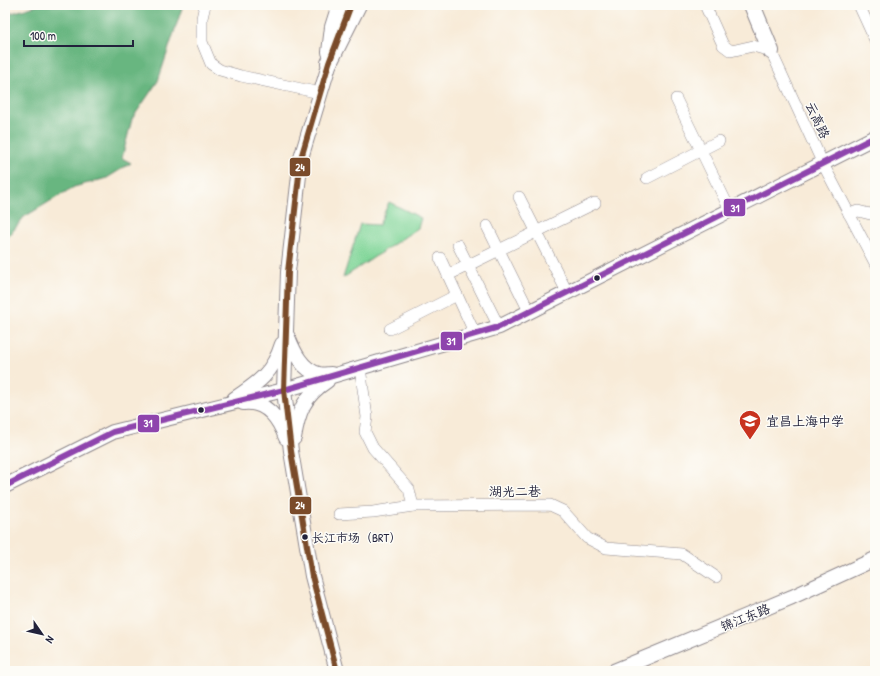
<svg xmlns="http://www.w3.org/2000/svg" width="880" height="676" viewBox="0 0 880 676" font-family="'Patrick Hand','LXGW WenKai TC',sans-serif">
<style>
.green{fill:#80d598;stroke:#517c6a}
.forest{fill:#68b680;stroke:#456c5e}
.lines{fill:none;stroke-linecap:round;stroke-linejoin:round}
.minor-casing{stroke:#8d868a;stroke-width:12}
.major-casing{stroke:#8d868a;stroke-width:16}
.highway-casing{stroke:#8d868a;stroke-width:18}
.minor{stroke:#fff;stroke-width:11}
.major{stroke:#fff;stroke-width:14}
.highway{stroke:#fff;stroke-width:16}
.bus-1-casing{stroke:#fdfcf7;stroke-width:9}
.bus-2-casing{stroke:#fdfcf7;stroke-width:9}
.bus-1{stroke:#8e44ad;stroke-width:6}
.bus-2{stroke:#7a4b2a;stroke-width:6}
.bus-dot{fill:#22223b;stroke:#fdfcf7;stroke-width:1.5}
.labels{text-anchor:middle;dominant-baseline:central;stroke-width:3;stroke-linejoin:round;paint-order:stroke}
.bus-label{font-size:12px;fill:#22223b;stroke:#fdfcf7;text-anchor:start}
.street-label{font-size:13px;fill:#22223b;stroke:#fdfcf7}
.poi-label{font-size:13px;fill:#22223b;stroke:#fdfcf7;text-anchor:start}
.line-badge{stroke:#fdfcf7;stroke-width:1.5}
.badge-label{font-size:11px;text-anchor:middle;font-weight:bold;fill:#fff}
</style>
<rect width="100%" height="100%" fill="#fdfcf7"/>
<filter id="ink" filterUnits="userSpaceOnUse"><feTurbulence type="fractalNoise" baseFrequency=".025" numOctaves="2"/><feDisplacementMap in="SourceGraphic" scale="8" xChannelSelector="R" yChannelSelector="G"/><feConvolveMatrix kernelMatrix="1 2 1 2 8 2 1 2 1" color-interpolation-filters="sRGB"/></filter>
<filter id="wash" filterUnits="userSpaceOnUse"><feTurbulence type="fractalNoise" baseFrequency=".012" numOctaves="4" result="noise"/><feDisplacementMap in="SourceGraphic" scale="16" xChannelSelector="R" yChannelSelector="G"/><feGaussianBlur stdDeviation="0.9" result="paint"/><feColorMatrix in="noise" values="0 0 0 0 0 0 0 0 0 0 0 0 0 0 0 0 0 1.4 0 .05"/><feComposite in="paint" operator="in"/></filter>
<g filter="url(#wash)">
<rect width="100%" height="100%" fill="#f8ebd8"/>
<path class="green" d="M389 202 421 218 418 228 343 278 360 224 379 225Z"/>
<path class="forest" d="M39 5H183L158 81 132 119 122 158 131 163 107 178 74 187 24 217 5 241V15Z"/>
</g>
<g filter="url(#ink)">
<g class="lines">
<g class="minor-casing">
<g id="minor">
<path d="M205 5 202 18V42L211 64 220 70 241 76 320 93"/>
<path d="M705 5 723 45 731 51 753 46 771 51"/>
<path d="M859 5 875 40"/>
<path d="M770 45 771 51 823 164 875 263"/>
<path d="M676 99 730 210"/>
<path d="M647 178 719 141"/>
<path d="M519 197 567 292"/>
<path d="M849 214 858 211 870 214 875 212"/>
<path d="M487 226 529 311"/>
<path d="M458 245 499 327"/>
<path d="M440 258 475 334"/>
<path d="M448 275 595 203"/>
<path d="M390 329 457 295"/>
<path d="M360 368 367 417 365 432 373 448 409 489 413 506"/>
<path d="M339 514 373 512 413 506 550 505 563 511 587 538 606 548 682 554 716 577"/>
</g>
</g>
<g class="major-casing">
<g id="major">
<path d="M333 52 301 158 288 272 284 390 291 451 312 576 337 671"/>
<path d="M288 337C294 352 302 370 319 374 322 375 328 374 331 374"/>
<path d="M234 399C258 383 273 373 282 344"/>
<path d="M243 403C266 400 279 419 286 438"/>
<path d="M294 438C298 412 304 396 327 381"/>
<path d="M5 486 113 432 284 390 499 327 875 137"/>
<path d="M614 671 792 597 875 559"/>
</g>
</g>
<g class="highway-casing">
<g id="highway">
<path d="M752 5 771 51"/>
<path d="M330 52 333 27 340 5"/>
<path d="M329 63 358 5"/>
</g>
</g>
<use href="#minor" class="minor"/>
<use href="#major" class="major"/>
<use href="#highway" class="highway"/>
<g class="bus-1-casing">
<path id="bus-1" d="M5 486 113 432 284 390 499 327 875 137"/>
</g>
<g class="bus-2-casing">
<path id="bus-2" d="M337 671 312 576 291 451 284 390 288 272 301 158 329 63 351 5"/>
</g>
<use href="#bus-1" class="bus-1"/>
<use href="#bus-2" class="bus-2"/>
</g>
</g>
<defs>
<g id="school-pin" transform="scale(1.15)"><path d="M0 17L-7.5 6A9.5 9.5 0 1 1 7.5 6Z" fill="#c8321e" stroke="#fdfcf7"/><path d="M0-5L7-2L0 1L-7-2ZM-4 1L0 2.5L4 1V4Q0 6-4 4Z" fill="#fff"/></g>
</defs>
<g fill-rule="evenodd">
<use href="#school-pin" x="750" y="421"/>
</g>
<g class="bus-dot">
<circle cx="597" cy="278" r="3.5"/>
<circle cx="201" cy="410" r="3.5"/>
<circle cx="305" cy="537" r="3.5"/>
</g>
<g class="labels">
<g class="bus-label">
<text x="312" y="537">长江市场（BRT）</text>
</g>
<g class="street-label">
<text transform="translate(818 120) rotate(65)">云高路</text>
<text x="515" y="491">湖光二巷</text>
<text transform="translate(745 617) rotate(-22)">锦江东路</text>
</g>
<g class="poi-label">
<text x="766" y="421">宜昌上海中学</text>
</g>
</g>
<g class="line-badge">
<rect x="289" y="157" width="22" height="20" rx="4" fill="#7a4b2a"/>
<rect x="723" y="198" width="23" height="19" rx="4" fill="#8e44ad"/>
<rect x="440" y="331" width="23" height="20" rx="4" fill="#8e44ad"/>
<rect x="137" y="414" width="23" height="19" rx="4" fill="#8e44ad"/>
<rect x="289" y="496" width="23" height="19" rx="4" fill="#7a4b2a"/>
</g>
<g class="badge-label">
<text x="300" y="171">24</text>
<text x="735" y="212">31</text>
<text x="451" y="345">31</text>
<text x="148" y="427">31</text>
<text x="300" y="509">24</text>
</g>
<rect width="880" height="676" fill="none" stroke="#fdfcf7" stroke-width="20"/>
<g transform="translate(42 634) rotate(124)" stroke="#fdfcf7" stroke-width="3" paint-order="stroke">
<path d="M0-3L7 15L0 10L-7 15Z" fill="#22223b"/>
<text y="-6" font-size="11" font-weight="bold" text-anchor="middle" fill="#22223b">N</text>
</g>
<path d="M24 40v6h109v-6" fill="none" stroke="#22223b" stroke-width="2"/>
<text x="30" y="40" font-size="12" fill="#22223b" stroke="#fdfcf7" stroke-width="3" paint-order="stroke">100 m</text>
</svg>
